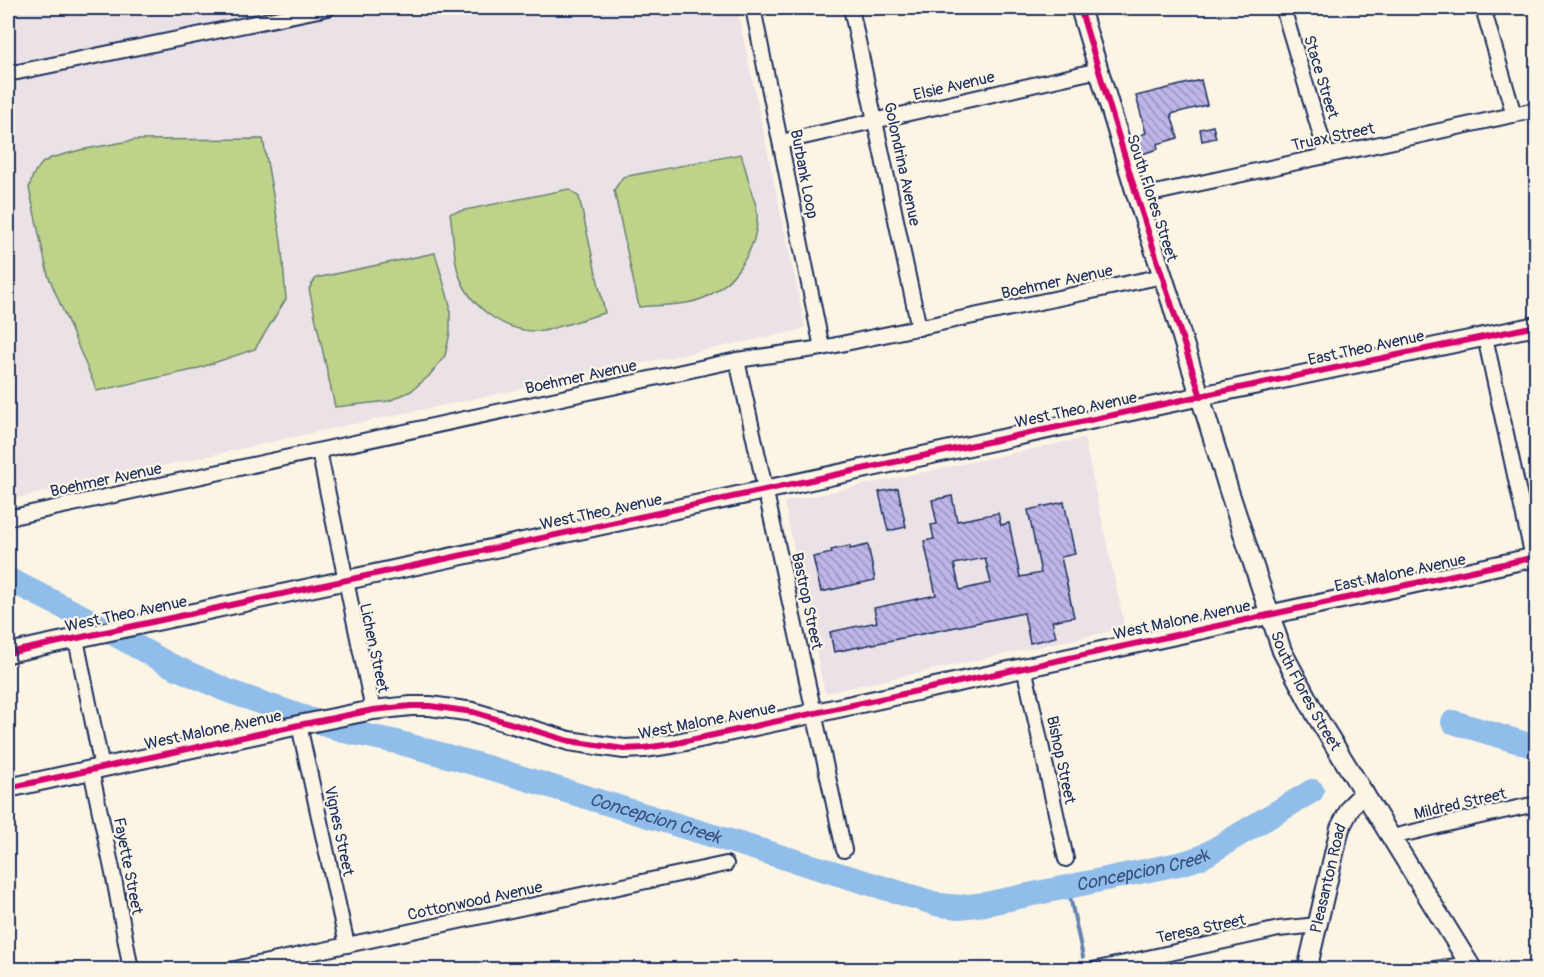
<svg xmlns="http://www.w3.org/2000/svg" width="1544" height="977" viewBox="0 0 1544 977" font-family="Pangolin,sans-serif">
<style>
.built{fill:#eae2e6}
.green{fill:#bdd38a;stroke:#6c8174;stroke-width:1.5}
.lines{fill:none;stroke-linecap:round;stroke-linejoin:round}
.stream{stroke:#6284b2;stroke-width:4}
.river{stroke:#91bdea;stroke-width:24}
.building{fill:url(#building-back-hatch);stroke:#1b2f5e;stroke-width:1.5;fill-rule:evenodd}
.street-casing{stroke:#1b2f5e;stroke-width:18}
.secondary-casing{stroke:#1b2f5e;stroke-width:22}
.street{stroke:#fcf5e5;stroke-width:14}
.secondary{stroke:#fcf5e5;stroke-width:18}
.cycleway-casing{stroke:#fcf5e5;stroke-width:10}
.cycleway{stroke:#d6006c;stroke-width:6}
.labels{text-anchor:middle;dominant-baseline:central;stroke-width:4.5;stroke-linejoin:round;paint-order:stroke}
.street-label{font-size:16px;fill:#1b2f5e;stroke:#fcf5e5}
.water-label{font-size:18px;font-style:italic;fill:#385281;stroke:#fcf5e5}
</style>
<defs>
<pattern id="building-back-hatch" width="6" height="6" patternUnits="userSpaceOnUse" patternTransform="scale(1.5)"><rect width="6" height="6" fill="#bfb5e7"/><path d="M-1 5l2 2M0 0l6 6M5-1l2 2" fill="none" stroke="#9a94be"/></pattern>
</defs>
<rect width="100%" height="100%" fill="#fcf5e5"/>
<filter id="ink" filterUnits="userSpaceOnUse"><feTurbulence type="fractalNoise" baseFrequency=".0167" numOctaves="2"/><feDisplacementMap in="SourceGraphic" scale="12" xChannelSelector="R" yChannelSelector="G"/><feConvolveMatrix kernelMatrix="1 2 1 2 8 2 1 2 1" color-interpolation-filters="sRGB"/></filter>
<g filter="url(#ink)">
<g class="built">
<path d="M8 8H737L805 326 801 330 325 430 8 500Z"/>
<path d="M1084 438 1125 628 825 693 784 502Z"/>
</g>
<g class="green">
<path d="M263 139 281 240 286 299 255 349 193 370 97 391 48 275 29 188 33 175 42 163 51 158 80 150 135 140Z"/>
<path d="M741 154C745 167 749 181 752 194 754 200 757 206 757 212 760 246 734 284 704 298 686 306 659 305 639 307L614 190 623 177Z"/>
<path d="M569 189 579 197 605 313C590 317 575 322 561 326 555 327 549 330 543 331 504 334 466 305 457 268 453 250 453 231 450 213Z"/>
<path d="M435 253 450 305V333L445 356 429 376 411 391 389 401 335 407 309 289 316 278Z"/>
</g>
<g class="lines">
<path class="stream" d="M1068 887 1083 957"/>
<g class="river">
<path id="s1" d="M8 579 89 620 168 664 228 691 248 698 344 731 397 742 487 767 940 905 960 907 985 904 1183 863 1202 857 1312 791"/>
<path d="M1453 722 1536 747"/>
</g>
</g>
<g class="building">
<path d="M1201 80 1207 105 1171 114 1178 138 1157 144 1158 149 1142 154 1137 136 1146 133 1136 96Z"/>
<path d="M1213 126 1216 138 1202 141 1200 129Z"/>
<path d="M898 488 906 527 888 531 879 492Z"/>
<path d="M952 496 957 521 998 513 1001 525 1009 523 1020 577 1041 573 1028 510 1064 502 1075 554 1061 557 1074 617 1052 621 1056 637 1030 643 1024 613 834 652 830 632 877 622 874 608 936 595 924 541 934 539 931 525 937 524 932 500ZM985 558 991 583 960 590 954 564Z"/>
<path d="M868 545 875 580 821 592 813 557 832 553 831 550 850 546V549Z"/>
</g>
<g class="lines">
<g class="street-casing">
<g id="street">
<path d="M753 8 822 348"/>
<path d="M851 8 919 328"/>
<path d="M1283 8 1327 156"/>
<path d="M1483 8 1514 115"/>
<path d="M8 74 328 8"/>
<path d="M781 142 1099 70"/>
<path d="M1137 197 1536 110"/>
<path d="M1485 337 1533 558"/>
<path d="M737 360 844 850"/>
<path d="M319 451 373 710"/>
<path d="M8 518 737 360 822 348 1163 276"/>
<path d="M76 639 102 768"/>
<path d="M1024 667 1066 859"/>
<path d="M299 725 347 945"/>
<path d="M91 770 114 878 131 970"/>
<path d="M1392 837 1485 815 1536 804"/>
<path d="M230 970 726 864"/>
<path d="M1093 970 1279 929 1317 925"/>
<path d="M1429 970 1470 964"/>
</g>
</g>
<g class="secondary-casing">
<g id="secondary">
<path id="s2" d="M1080 8 1137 197 1171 301 1229 491 1282 651 1317 717 1473 970"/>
<path d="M8 653 1215 393 1536 326"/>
<path d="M8 788 299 725 373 710 411 706H430L473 712 569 741 624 749 644 748 672 744 1536 557"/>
<path id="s3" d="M1307 970 1340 828 1352 805 1364 793"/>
</g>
</g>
<use href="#street" class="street"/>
<use href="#secondary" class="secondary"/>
<g class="cycleway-casing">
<g id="cycleway">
<path d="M1080 8 1137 197 1201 397"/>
<path d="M8 653 1215 393 1536 326"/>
<path d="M8 788 299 725 373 710 411 706H430L473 712 569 741 624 749 644 748 672 744 1536 557"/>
</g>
</g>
<use href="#cycleway" class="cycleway"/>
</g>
</g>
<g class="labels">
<g class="street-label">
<text transform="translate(1321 77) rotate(73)">Stace Street</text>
<text transform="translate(954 86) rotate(-13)">Elsie Avenue</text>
<text transform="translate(1333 137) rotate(-12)">Truax Street</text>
<text transform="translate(902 164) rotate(78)">Golondrina Avenue</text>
<text transform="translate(804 174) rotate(79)">Burbank Loop</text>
<text transform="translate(1152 198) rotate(72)">South Flores Street</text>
<text transform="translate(1057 282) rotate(-12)">Boehmer Avenue</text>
<text transform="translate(1366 348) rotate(-12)">East Theo Avenue</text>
<text transform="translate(581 377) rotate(-12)">Boehmer Avenue</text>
<text transform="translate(1076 410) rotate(-12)">West Theo Avenue</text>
<text transform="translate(106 480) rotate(-12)">Boehmer Avenue</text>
<text transform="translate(601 512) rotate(-12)">West Theo Avenue</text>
<text transform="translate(1400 573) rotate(-12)">East Malone Avenue</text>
<text transform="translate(807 601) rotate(78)">Bastrop Street</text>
<text transform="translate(126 614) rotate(-12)">West Theo Avenue</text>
<text transform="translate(1182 620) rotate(-12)">West Malone Avenue</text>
<text transform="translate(374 648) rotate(78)">Lichen Street</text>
<text stroke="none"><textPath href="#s2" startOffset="720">South Flores Street</textPath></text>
<text transform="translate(707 721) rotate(-11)">West Malone Avenue</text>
<text transform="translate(213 730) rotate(-12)">West Malone Avenue</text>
<text transform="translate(1061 760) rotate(78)">Bishop Street</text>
<text transform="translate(1460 804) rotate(-13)">Mildred Street</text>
<text transform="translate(339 831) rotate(78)">Vignes Street</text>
<text transform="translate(128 866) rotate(79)">Fayette Street</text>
<text stroke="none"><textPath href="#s3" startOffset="94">Pleasanton Road</textPath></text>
<text transform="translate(475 901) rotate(-12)">Cottonwood Avenue</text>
<text transform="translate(1201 929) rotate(-12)">Teresa Street</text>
</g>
<g class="water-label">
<text stroke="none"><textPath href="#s1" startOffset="693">Concepcion Creek</textPath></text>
<text stroke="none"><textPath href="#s1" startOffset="1197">Concepcion Creek</textPath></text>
</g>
</g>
<rect width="1544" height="977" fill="none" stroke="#fcf5e5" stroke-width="30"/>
<rect x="15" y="15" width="1514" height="947" fill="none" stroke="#1b2f5e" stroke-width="2" filter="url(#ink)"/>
</svg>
